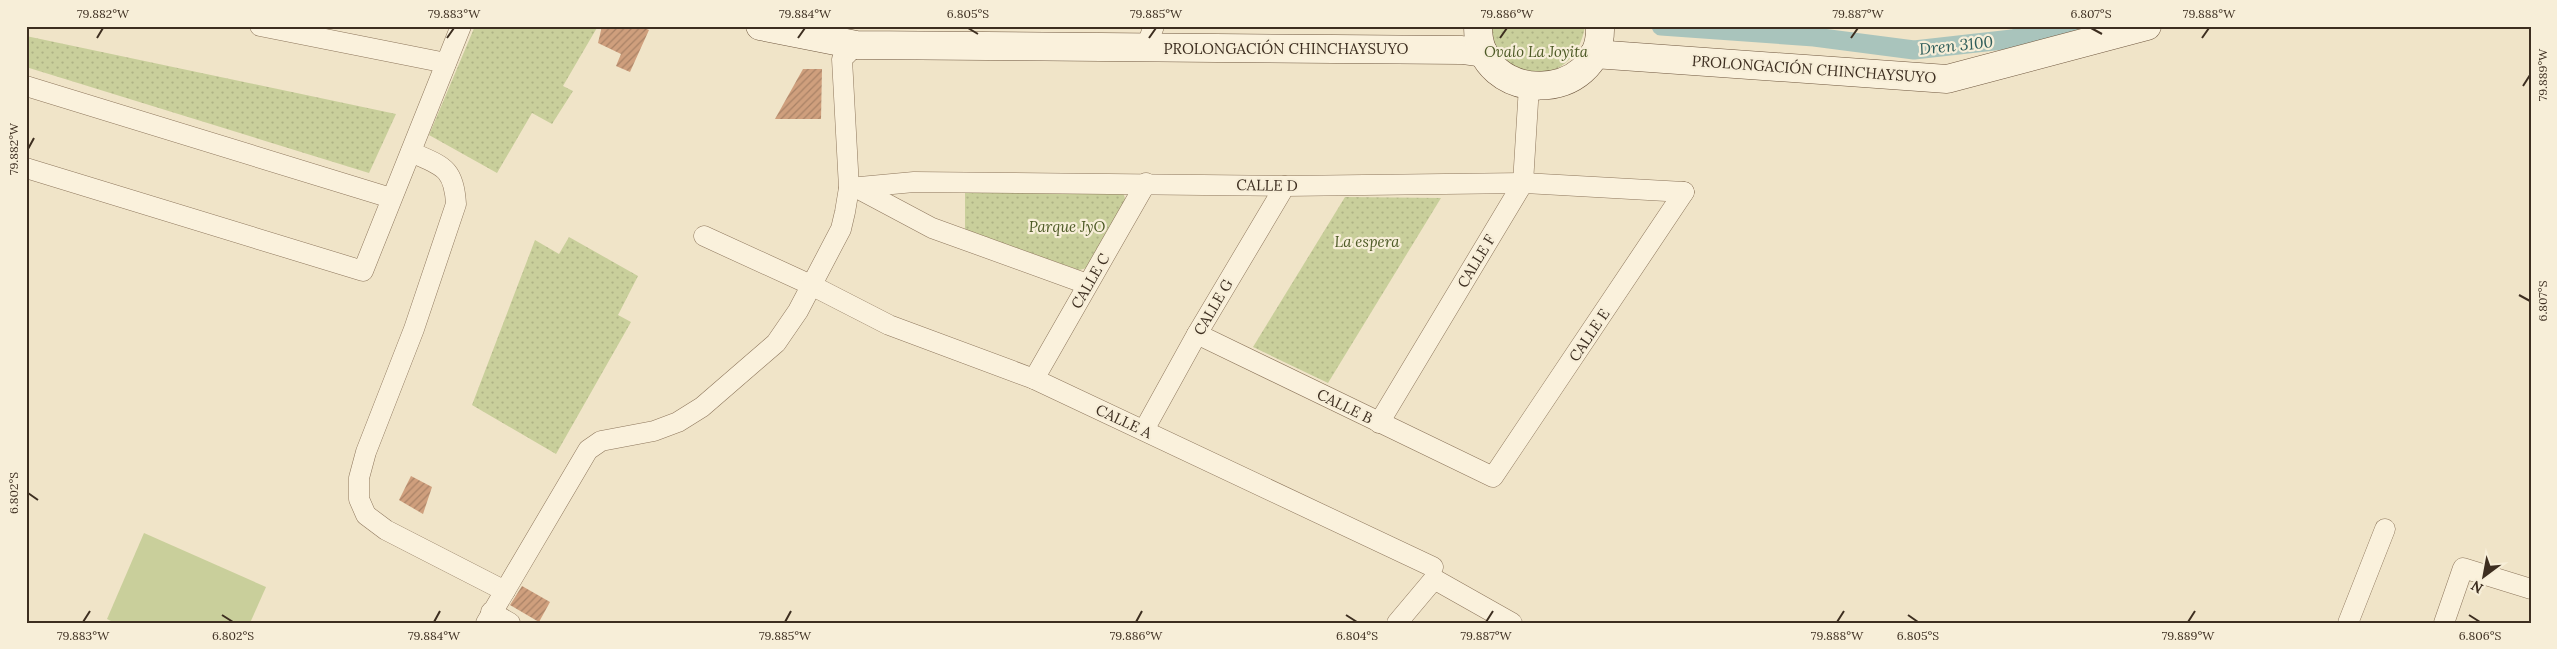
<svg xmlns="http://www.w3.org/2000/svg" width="2557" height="649" viewBox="0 0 2557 649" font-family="Lora,serif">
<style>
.green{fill:#c9cf9b}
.park{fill:url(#park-dots)}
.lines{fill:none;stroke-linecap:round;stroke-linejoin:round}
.canal{stroke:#a9c4bc;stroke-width:19}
.building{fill:url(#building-hatch)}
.street-casing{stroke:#8d765c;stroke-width:21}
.secondary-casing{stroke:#6f573f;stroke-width:29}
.street{stroke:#faf1dc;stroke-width:20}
.secondary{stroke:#faf1dc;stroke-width:28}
.ticks{fill:none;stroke:#3d2e20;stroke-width:2}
.labels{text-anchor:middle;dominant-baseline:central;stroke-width:4.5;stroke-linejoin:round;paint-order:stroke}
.street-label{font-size:15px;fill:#3d2e20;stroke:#f7eed8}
.park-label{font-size:15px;font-style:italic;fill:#4d5a26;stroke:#f7eed8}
.water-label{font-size:16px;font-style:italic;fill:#2f5d5a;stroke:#f7eed8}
.neatline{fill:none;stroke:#3d2e20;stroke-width:2}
.ticks-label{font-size:12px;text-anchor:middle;fill:#3d2e20}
</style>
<defs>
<pattern id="park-dots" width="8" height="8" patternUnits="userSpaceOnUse" patternTransform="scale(1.25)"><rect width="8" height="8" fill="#c9cf9b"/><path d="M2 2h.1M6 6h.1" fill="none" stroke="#aeb285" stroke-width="1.8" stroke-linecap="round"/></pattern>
<pattern id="building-hatch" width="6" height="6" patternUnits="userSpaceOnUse" patternTransform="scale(1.25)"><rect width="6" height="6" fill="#cf9f7d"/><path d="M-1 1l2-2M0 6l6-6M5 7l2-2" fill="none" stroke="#a98266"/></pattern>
</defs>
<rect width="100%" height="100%" fill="#f0e4c8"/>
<path class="green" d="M144 533 266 587 250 623H115L107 619Z"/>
<g class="park">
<path d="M475 26H598L563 86 573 91 552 124 532 113 497 173 429 135Z"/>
<path d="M1487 26H1585C1578 75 1525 91 1494 52 1489 46 1488 34 1487 26Z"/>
<path d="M26 36 396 114 369 173 26 67Z"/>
<path d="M965 189H1118L1124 195 1126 203 1087 268 1079 270 965 230Z"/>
<path d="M1345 197 1441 198 1328 383 1253 347Z"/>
<path d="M569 237 638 276 618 315 631 322 556 454 472 405 535 240 559 254Z"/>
</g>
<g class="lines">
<path class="canal" d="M1661 26 1814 37 1914 50 2012 39 2070 26"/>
</g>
<g class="building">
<path d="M602 26H640L649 30 630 72 616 66 621 54 598 43Z"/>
<path d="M803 69H822L821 119H775Z"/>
<path d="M411 476 432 487 423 514 399 500Z"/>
<path d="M522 586 550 602 539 622 510 605Z"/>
</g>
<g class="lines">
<g class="street-casing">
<g id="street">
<path d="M260 26 446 63"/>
<path d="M1146 47 1154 26"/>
<path d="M26 86 391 198"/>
<path d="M411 152C442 166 454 167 456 204L414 329 366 452 359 478V499L366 515 386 530 505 591"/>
<path d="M26 168 363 271 461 26"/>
<path d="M855 187 932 228 1087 284"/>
<path d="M849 188 914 182 1285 186 1523 183 1684 192"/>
<path d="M704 236 811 285 889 325 1034 379 1433 567"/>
<path d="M1197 334 1493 477 1684 192"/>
<path d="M1034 379 1146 183"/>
<path d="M1379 423 1523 183 1529 86"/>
<path d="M1144 430 1197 334 1285 186"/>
<path d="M491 612 510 623"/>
<path d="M486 623 588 450 601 441 654 431 678 422 702 407 776 343 798 311 841 229 845 212 849 188 842 59 856 45"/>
<path d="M1397 623 1434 579 1512 623"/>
<path d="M2348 623 2385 529"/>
<path d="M2444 623 2463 568 2531 589"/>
</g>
</g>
<g class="secondary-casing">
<g id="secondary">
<path d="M760 26 856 45 1462 50 1484 53"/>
<path d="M1478 26C1477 106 1603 105 1600 26"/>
<path d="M1594 54 1947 79 2147 26"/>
</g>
</g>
<use href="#street" class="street"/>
<use href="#secondary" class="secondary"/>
</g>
<path class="ticks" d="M968 28 978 34M2091 28 2102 34M97 38 103 28M447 38 454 28M798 38 805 28M1149 38 1156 28M1500 38 1507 28M1851 38 1858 28M2202 38 2209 28M2523 86 2530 75M28 149 34 138M2519 295 2530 301M28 493 38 500M222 615 233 622M1346 615 1357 622M1908 615 1918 622M2469 615 2480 622M83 622 90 611M434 622 440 611M785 622 791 611M1136 622 1142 611M1486 622 1493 611M1837 622 1844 611M2188 622 2195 611"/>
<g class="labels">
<g class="street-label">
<text x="1286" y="48">PROLONGACIÓN CHINCHAYSUYO</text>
<text transform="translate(1814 69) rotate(4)">PROLONGACIÓN CHINCHAYSUYO</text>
<text transform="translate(1267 185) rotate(1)">CALLE D</text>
<text transform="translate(1476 261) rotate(-59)">CALLE F</text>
<text transform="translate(1090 281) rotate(-60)">CALLE C</text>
<text transform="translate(1213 307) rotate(-60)">CALLE G</text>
<text transform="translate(1589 335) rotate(-56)">CALLE E</text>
<text transform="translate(1345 406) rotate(26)">CALLE B</text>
<text transform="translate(1124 421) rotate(25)">CALLE A</text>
</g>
<g class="park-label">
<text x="1536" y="51">Ovalo La Joyita</text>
<text x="1067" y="226">Parque JyO</text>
<text x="1367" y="241">La espera</text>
</g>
<g class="water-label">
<text transform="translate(1956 45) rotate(-6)">Dren 3100</text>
</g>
</g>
<rect width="2557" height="649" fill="none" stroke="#f7eed8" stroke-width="55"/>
<g transform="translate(2484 576) rotate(212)" stroke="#f7eed8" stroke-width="4" paint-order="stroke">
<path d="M0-4L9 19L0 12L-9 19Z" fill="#3d2e20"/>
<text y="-8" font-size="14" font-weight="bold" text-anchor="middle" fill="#3d2e20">N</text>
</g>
<rect x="28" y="28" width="2502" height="594" class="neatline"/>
<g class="ticks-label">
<text x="103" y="18">79.882°W</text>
<text x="454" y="18">79.883°W</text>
<text x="805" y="18">79.884°W</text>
<text x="968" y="18">6.805°S</text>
<text x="1156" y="18">79.885°W</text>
<text x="1507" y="18">79.886°W</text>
<text x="1858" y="18">79.887°W</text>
<text x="2091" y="18">6.807°S</text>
<text x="2209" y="18">79.888°W</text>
<text transform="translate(2543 75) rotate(-90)" y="4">79.889°W</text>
<text transform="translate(14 149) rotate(-90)" y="4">79.882°W</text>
<text transform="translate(2543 301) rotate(-90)" y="4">6.807°S</text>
<text transform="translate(14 493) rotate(-90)" y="4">6.802°S</text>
<text x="83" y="640">79.883°W</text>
<text x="233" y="640">6.802°S</text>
<text x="434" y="640">79.884°W</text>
<text x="785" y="640">79.885°W</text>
<text x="1136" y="640">79.886°W</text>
<text x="1357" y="640">6.804°S</text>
<text x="1486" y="640">79.887°W</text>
<text x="1837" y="640">79.888°W</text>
<text x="1918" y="640">6.805°S</text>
<text x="2188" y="640">79.889°W</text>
<text x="2480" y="640">6.806°S</text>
</g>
</svg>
